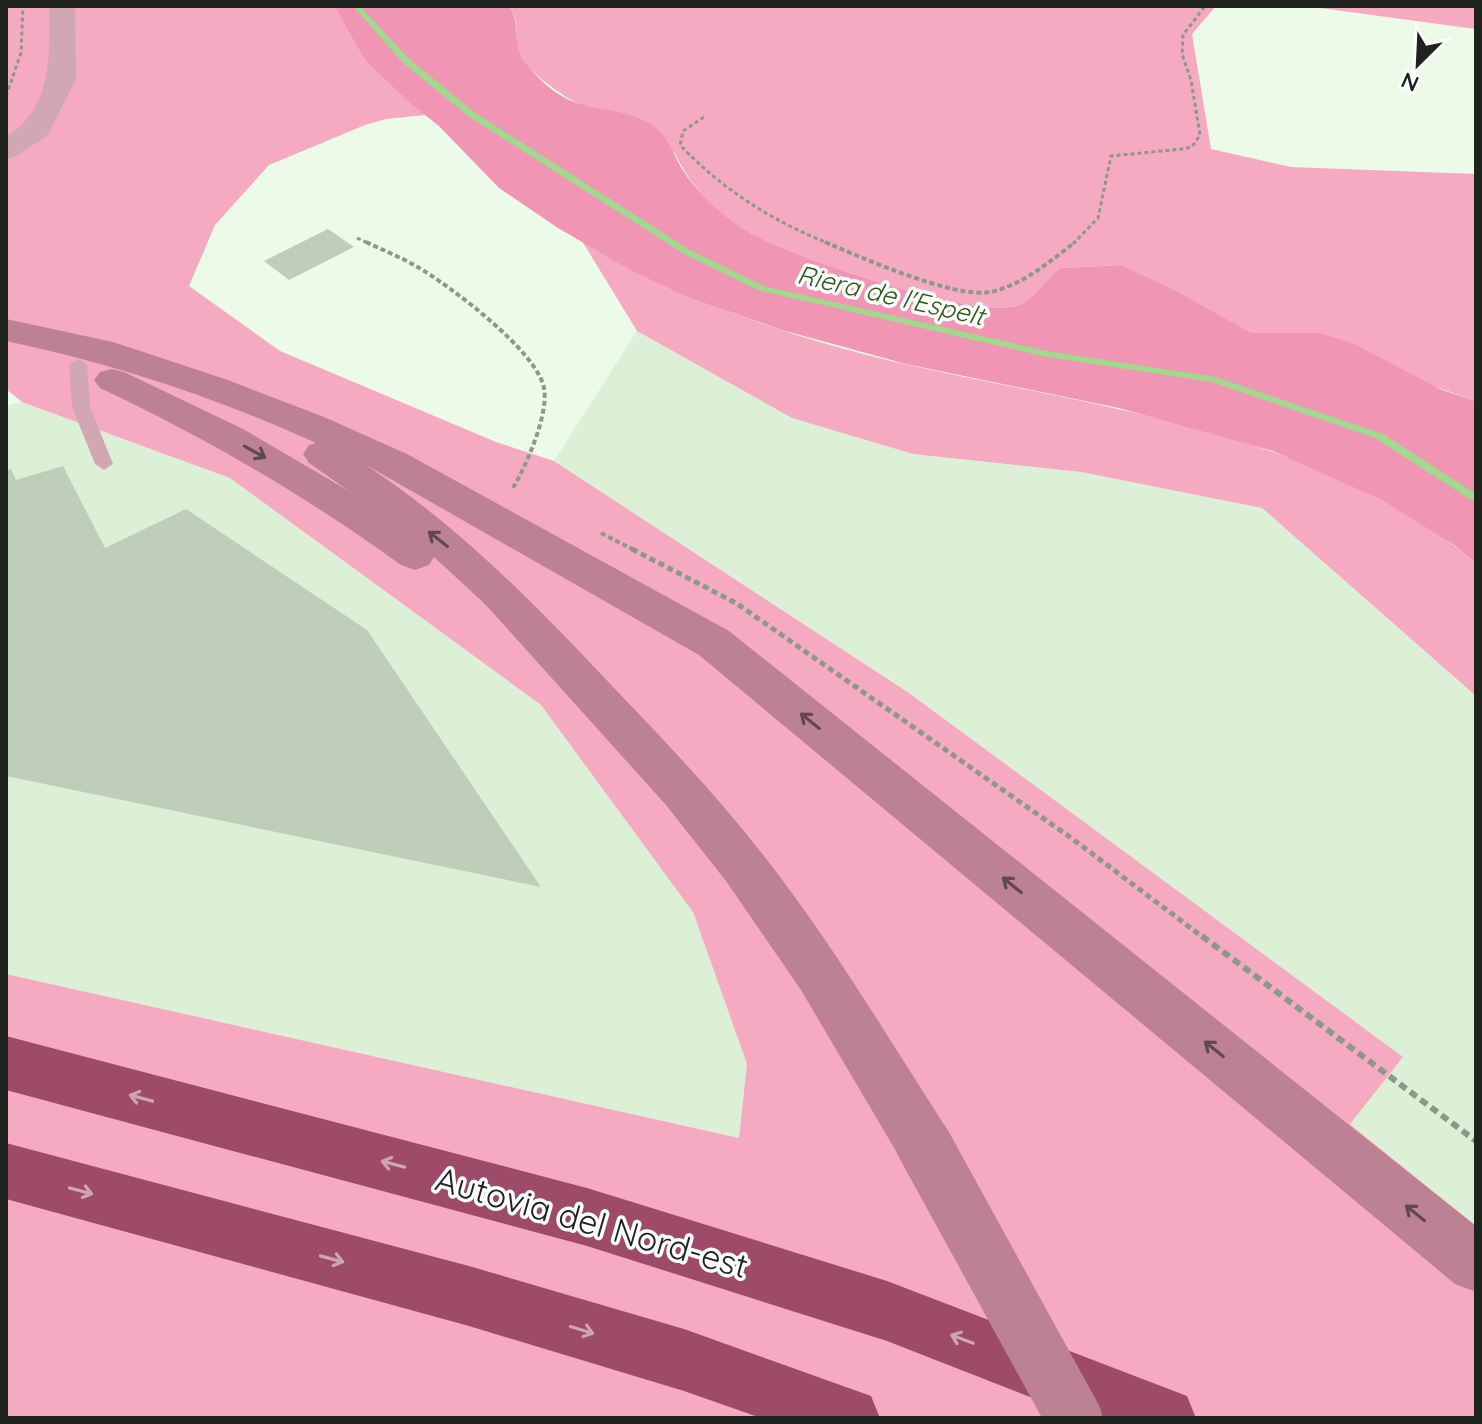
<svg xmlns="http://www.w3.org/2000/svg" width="1482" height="1424" viewBox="0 0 1482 1424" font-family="Quicksand,sans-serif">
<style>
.built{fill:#dcf0d6}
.green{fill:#f5aac2}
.forest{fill:#f095b3}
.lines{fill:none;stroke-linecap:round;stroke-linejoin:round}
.stream{fill:#a1d98f;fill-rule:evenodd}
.building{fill:#bfceba}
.path-far3{stroke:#8c988a;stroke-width:3;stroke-dasharray:4 3;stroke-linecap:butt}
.path-far2{stroke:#8c988a;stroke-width:4;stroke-dasharray:5 3;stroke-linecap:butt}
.path-far1{stroke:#8c988a;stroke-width:5;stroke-dasharray:6 4;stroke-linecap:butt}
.path{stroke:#8c988a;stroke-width:6;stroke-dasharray:8 5;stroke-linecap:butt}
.lane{fill:#d1a7b4;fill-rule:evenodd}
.street{fill:#d1a7b4;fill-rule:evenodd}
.secondary{fill:#bd8194;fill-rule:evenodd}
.highway{fill:#9e4b6a;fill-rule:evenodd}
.secondary-bridge{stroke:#bd8194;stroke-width:56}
.oneway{stroke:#5e494d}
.oneway2{stroke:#cea5b4}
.labels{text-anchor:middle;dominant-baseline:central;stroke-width:7;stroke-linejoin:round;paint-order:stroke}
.far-water-label{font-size:26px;font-style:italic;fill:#275a12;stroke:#fff}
.near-street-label{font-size:34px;fill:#1e241d;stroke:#fff}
</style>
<rect width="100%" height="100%" fill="#ebfbe7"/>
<g class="built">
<path d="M637 331 792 418 913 454 1081 472 1262 508 1476 696V1226L1350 1123 1402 1057 909 693 554 461Z"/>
<path d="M22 402 230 478 541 705 693 912 747 1064 740 1138 6 974V406Z"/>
</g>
<g class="green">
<path d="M6 6H334L364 59 425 115 386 119 365 125 269 165 215 225 189 286 280 351 496 442 554 461 909 693 1403 1057 1350 1124 1476 1226V1418H6V974L739 1138 747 1064 693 912 541 705 230 478 22 402 6 389Z"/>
<path d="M509 6H1216L1192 34 1211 149 1291 167 1476 174V401L1285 334 1252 333 1175 290 1122 265 1060 268C1048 278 1033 299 1019 305 972 322 782 254 738 226 711 208 688 182 675 153 632 130 547 97 522 58 511 41 523 24 509 6Z"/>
<path d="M1305 6H1476V29Z"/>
<path d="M582 241C684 301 794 339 909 365 1104 409 1317 431 1476 563V696L1262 508 1081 472 913 454 792 418 637 331Z"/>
</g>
<path class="forest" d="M334 6H509C522 23 511 45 525 62 533 73 548 88 560 95 587 113 624 106 652 125 668 136 673 153 682 169 696 191 716 210 737 225 777 253 976 322 1019 305 1033 299 1048 278 1060 268L1122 265 1175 290 1252 333H1319L1352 343 1442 390 1476 401V563L1454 545 1382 500 1273 451 1119 408 906 364 782 330 688 297 632 271 558 228 499 188 439 126 411 104 364 59Z"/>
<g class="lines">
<path class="stream" d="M353 6H360L408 58 474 112 690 250 764 286 1047 351 1216 377 1383 434 1476 494V503L1375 438 1212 382 1047 357 758 290 684 254 468 116 402 62Z"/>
</g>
<g class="building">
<path d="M328 229 354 247 289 280 264 261Z"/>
<path d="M63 466 105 548 186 509 367 630 541 887 6 776V471L11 469 16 480Z"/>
</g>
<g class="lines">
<g class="path-far3">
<path d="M6 96 21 53 23 6"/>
<path d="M704 117 683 131 680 145C723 190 772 221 830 244"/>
<path d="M357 238 370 244"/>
<path d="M1073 244 1098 218 1111 156 1182 149 1192 147 1200 135 1191 80 1182 54 1183 35 1205 6"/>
</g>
<g class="path-far2">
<path d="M366 242C383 250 400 257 416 266 449 285 537 351 544 388 549 414 526 466 513 488"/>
<path d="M825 242C860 257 955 299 990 292 1021 286 1051 261 1075 242"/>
<path d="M601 533 636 551"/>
</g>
<path class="path-far1" d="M632 549 736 603 1070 837 1204 938"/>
<path class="path" d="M1202 936 1476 1141"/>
<path class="lane" d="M78 359 87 365 90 407 113 464 104 470 95 464 72 407 69 365Z"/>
<path class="street" d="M49 6H75L76 79 47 136 16 156 6 159V137C54 106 49 57 49 6Z"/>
<path class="secondary" d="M6 319 113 342 225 379 324 417 407 454 729 631 1476 1226V1292L1455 1284 699 655 366 465C455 524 524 593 597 670 653 729 710 787 760 851 828 937 884 1031 943 1123L951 1143 943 1163 923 1171 903 1163 801 990 726 881 666 805 486 605 434 557 429 565 415 570 401 565C306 496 206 438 100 388L94 380 100 372 112 369 124 372 243 429 349 491 309 463 303 454 309 445 316 443C214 397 115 364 6 341Z"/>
<g class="highway">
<path d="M6 1036 587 1188 887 1281 1187 1396 1196 1418H1084L887 1341 587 1246 6 1090Z"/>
<path d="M6 1143 469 1266 684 1329 871 1396 880 1418H761L684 1391 469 1326 6 1199Z"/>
</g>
<path class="secondary-bridge" d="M923 1143 1074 1418"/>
</g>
<defs><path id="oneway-shaft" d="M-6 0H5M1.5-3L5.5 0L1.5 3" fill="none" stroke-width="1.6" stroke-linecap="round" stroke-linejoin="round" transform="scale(2)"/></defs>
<g class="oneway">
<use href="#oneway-shaft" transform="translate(255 452) rotate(29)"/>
<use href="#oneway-shaft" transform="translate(438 539) rotate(-142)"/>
<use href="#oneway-shaft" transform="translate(810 721) rotate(-141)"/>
<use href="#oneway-shaft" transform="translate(1012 885) rotate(-141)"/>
<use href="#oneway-shaft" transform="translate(1214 1049) rotate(-141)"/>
<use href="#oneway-shaft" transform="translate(1415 1213) rotate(-141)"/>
</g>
<g class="oneway2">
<use href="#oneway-shaft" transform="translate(141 1098) rotate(-165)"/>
<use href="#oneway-shaft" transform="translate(393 1164) rotate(-165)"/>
<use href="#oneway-shaft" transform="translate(81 1191) rotate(15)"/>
<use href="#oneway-shaft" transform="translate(332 1259) rotate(15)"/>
<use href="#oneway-shaft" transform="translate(582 1330) rotate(17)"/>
<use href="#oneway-shaft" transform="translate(962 1339) rotate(-159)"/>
</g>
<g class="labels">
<g class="far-water-label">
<text transform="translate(891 295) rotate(13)">Riera de l'Espelt</text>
</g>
<g class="near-street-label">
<text transform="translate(592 1222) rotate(16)">Autovia del Nord-est</text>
</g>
</g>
<rect width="1482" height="1424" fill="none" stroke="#1e241d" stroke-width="16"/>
<g transform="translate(1418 64) rotate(204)" stroke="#ffffff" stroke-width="6" paint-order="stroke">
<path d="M0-6L14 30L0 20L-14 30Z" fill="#1e241d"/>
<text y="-12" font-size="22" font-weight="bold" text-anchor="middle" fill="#1e241d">N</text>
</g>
</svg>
